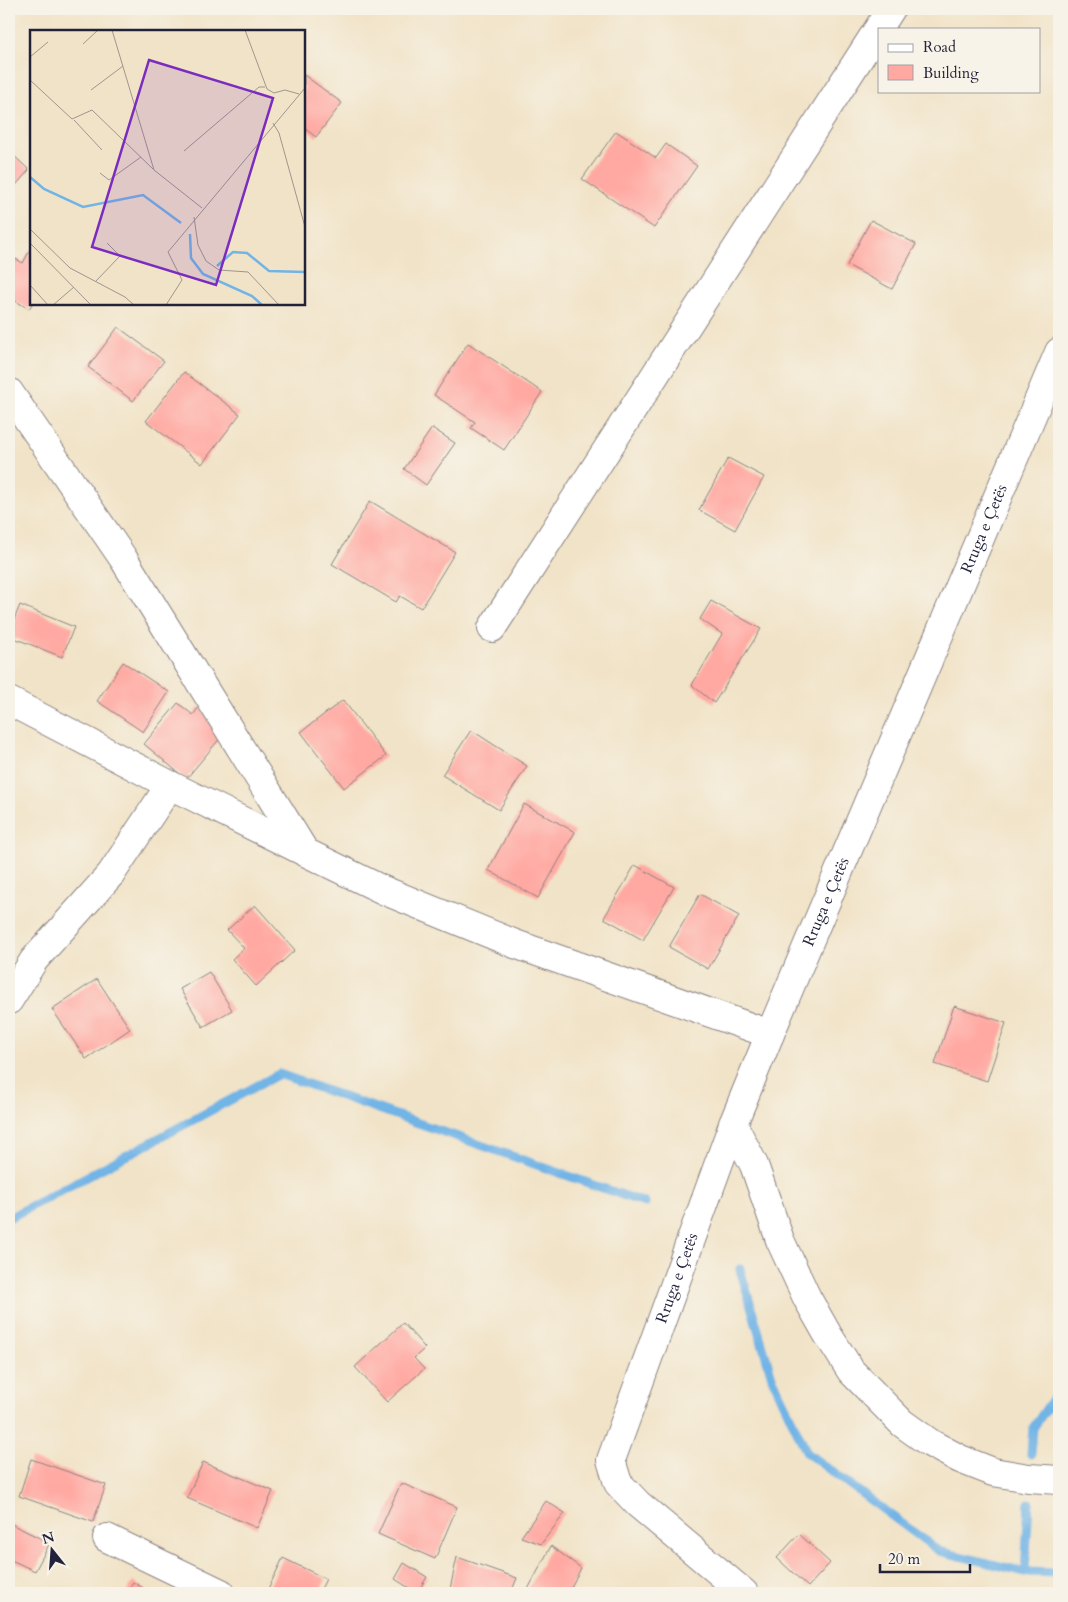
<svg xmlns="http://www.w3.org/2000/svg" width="1068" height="1602" viewBox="0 0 1068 1602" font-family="Cardo,serif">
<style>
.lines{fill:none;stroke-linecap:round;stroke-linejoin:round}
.stream{stroke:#71b4e6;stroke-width:9}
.building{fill:#ffa9a2}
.minor-casing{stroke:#8a8281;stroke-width:30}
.minor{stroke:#fff;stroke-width:28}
.labels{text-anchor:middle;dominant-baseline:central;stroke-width:4.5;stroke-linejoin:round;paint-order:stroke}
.street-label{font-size:16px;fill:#22223b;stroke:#f7f3e8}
.inset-river{fill:none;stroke:#71b4e6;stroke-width:2.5}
.inset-road{fill:none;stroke:#9e968f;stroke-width:1}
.view{fill:#7b2cbf;fill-opacity:0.15;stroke:#7b2cbf;stroke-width:2.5}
.inset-edge{fill:none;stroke:#22223b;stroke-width:2.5}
</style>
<rect width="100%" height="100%" fill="#f7f3e8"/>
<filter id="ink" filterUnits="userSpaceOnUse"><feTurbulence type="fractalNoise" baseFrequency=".02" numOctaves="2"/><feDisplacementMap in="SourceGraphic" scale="10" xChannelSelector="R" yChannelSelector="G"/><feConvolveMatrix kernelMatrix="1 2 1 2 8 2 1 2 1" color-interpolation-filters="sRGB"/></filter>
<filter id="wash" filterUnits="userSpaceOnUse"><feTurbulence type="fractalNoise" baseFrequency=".0096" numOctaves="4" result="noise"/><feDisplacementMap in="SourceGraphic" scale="20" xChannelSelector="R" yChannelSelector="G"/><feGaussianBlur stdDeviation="1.12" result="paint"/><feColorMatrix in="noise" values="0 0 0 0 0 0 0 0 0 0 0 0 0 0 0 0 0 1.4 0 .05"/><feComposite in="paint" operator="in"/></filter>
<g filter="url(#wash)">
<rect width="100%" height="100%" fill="#f1e3c7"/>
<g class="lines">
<g class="stream">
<path d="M9 1218 279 1074 645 1203"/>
<path d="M740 1269 772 1377 807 1453 939 1551 1025 1572 1059 1573"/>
<path d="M1031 1454 1033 1428 1059 1390"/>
<path d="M1025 1572 1029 1503"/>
</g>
</g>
<g id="blocks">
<g class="building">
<path d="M304 75 342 103 316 137 304 128Z"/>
<path d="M616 131 656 158 666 144 697 166 654 228 582 179Z"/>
<path d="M9 151 29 170 9 193Z"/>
<path d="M871 220 916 244 892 289 847 265Z"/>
<path d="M31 248V304H32L29 309 9 297V272L16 259 23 263Z"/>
<path d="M118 327 164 361 133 401 88 367Z"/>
<path d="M468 343 542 392 504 450 471 428 475 422 434 395Z"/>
<path d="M184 372 240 414 202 464 146 421Z"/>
<path d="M432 428 455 443 426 485 404 469Z"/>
<path d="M728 458 764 477 735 530 699 510Z"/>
<path d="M370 501 455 552 421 608 400 596 396 602 332 564Z"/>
<path d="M711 601 761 629 714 703 692 685 722 634 700 619Z"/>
<path d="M20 605 74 627 62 657 9 636V632Z"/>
<path d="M123 662 169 692 143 732 97 701Z"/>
<path d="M343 700 386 756 344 788 301 732Z"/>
<path d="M178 703 193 715 199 707 227 730 186 779 144 744Z"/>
<path d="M471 730 527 766 499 810 442 775Z"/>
<path d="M524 804 575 832 538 898 488 870Z"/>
<path d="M635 865 674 887 643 940 604 918Z"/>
<path d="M700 894 739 916 708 969 669 947Z"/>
<path d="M255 905 295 950 256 986 232 959 244 948 227 930Z"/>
<path d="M209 972 232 1010 203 1027 180 989Z"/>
<path d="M97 979 130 1029 86 1059 52 1009Z"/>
<path d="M954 1006 1006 1023 987 1081 935 1064Z"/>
<path d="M403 1323 425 1348 414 1358 424 1369 387 1402 355 1367Z"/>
<path d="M31 1459 106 1485 93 1522 19 1496Z"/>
<path d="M203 1462 273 1491 257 1528 187 1498Z"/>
<path d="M401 1483 457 1507 435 1559 378 1534Z"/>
<path d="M546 1501 565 1513 541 1544 521 1537Z"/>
<path d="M9 1523 50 1543 35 1571 9 1559Z"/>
<path d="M799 1534 830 1563 808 1587 777 1558Z"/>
<path d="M551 1546 581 1568 568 1593H526Z"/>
<path d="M457 1557 517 1578 511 1593H464L450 1589Z"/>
<path d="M283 1558 326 1579 319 1593H266Z"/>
<path d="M404 1563 427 1577 417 1593 395 1579Z"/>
<path d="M133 1582 152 1593H126Z"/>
</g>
</g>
</g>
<g filter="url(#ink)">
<use href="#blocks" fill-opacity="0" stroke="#8a8281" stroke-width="1"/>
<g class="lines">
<g class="minor-casing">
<g id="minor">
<path d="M9 392 123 558 305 852 383 890 515 944 770 1034"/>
<path d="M492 628 891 9"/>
<path d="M9 701 170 785 305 852"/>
<path d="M9 1000 34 960 111 874 170 785"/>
<path d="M733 1124 754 1165 780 1240 807 1298 828 1335 851 1371 902 1423 930 1443 960 1459 993 1472 1029 1478 1059 1480"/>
<path d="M107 1538 221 1593"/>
<path id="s1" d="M744 1593 638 1504 618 1483 611 1460 733 1124 770 1034 1059 352"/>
</g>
</g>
<use href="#minor" class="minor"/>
</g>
</g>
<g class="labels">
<g class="street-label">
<text stroke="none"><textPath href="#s1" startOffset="1195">Rruga e Çetës</textPath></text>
<text stroke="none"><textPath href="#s1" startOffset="790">Rruga e Çetës</textPath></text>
<text stroke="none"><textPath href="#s1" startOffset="385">Rruga e Çetës</textPath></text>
</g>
</g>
<g transform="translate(30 30)">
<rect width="275" height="275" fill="#f1e3c7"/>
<path class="inset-river" d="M0 147 14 159 53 177 113 165 151 193M160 204 161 228 173 244 222 266 232 275M187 236 203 222 217 223 239 241 275 242"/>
<path class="inset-road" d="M82 0 124 140 172 178M215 0 237 59 244 63 255 60 269 64M53 14 68 0M0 27 18 12M0 50 42 89 62 80 123 139M61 60 93 36M44 90 72 120M243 93 249 103 275 197M154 121 229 57H235M70 143 79 150 111 127M164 187 168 215 176 231 189 240 218 242 249 275M0 199 40 238 95 267 104 275M0 213 61 275M66 251 90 226 77 213M0 255 18 275M23 275 44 257M136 275 152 250 138 222 275 58"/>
<path class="view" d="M119 30 243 68 186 255 62 217Z"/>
<rect width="275" height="275" class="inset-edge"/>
</g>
<rect width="1068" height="1602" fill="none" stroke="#f7f3e8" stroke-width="30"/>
<rect x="878" y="28" width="162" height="65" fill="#f7f3e8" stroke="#a29fa3"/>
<rect x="888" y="44" width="25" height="8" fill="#ffffff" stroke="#a29fa3"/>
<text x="923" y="52" font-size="15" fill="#22223b">Road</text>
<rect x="888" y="65" width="25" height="15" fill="#ffa9a2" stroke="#a29fa3"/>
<text x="923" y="78" font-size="15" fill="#22223b">Building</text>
<g transform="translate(52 1550) rotate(343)" stroke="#f7f3e8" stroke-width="4" paint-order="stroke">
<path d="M0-4L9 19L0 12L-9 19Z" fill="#22223b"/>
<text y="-8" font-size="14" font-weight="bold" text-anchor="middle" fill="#22223b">N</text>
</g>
<path d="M880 1564v8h90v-8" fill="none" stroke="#22223b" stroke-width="2.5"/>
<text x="888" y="1564" font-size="15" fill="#22223b" stroke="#f7f3e8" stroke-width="4" paint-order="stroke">20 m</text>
</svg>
